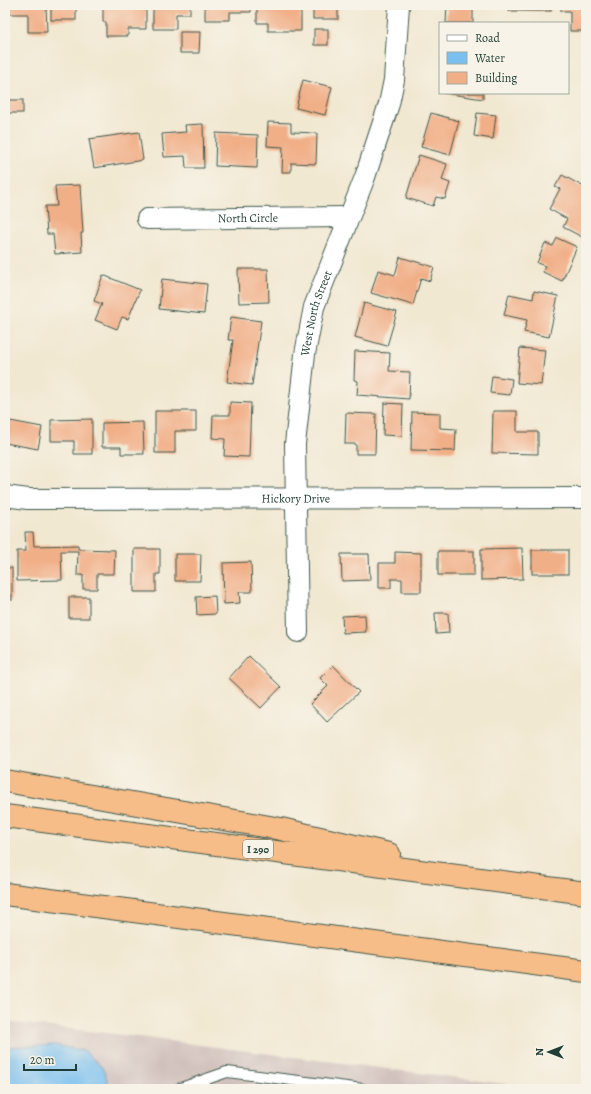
<svg xmlns="http://www.w3.org/2000/svg" width="591" height="1094" viewBox="0 0 591 1094" font-family="Alegreya,serif">
<style>
.industrial{fill:#d0c0bc}
.water{fill:#79bff0;stroke:#4c7e92}
.building{fill:#f1af87}
.lines{fill:none;stroke-linecap:round;stroke-linejoin:round}
.lane-casing{stroke:#3e574c;stroke-width:12}
.street-casing{stroke:#3e574c;stroke-width:22}
.highway-casing{stroke:#3e574c;stroke-width:24}
.lane{stroke:#fff;stroke-width:10}
.street{stroke:#fff;stroke-width:20}
.highway{stroke:#f7bd88;stroke-width:22}
.labels{text-anchor:middle;dominant-baseline:central;stroke-width:3.5;stroke-linejoin:round;paint-order:stroke}
.shield{fill:#f7f3e8;stroke:#60746a;stroke-width:1}
.shield-label{font-size:11px;font-weight:bold;fill:#1f3d34}
.street-label{font-size:12px;fill:#1f3d34;stroke:#f7f3e8}
</style>
<rect width="100%" height="100%" fill="#f7f3e8"/>
<filter id="ink" filterUnits="userSpaceOnUse"><feTurbulence type="fractalNoise" baseFrequency=".025" numOctaves="2"/><feDisplacementMap in="SourceGraphic" scale="8" xChannelSelector="R" yChannelSelector="G"/><feConvolveMatrix kernelMatrix="1 2 1 2 8 2 1 2 1" color-interpolation-filters="sRGB"/></filter>
<filter id="wash" filterUnits="userSpaceOnUse"><feTurbulence type="fractalNoise" baseFrequency=".012" numOctaves="4" result="noise"/><feDisplacementMap in="SourceGraphic" scale="16" xChannelSelector="R" yChannelSelector="G"/><feGaussianBlur stdDeviation="0.9" result="paint"/><feColorMatrix in="noise" values="0 0 0 0 0 0 0 0 0 0 0 0 0 0 0 0 0 1.4 0 .05"/><feComposite in="paint" operator="in"/></filter>
<g filter="url(#wash)">
<rect width="100%" height="100%" fill="#f1e8d1"/>
<path class="industrial" d="M5 1022 107 1033 545 1089H5Z"/>
<path class="water" d="M55 1045 84 1051 102 1067 107 1079V1089H5V1047Z"/>
<g id="blocks">
<g class="building">
<path d="M5 5H46L47 32H28V14H5Z"/>
<rect x="51" y="5" width="25" height="15"/>
<path d="M103 5H128V8L146 7V29H128V36H106V22H103Z"/>
<path d="M153 5H190V14H176V29H153Z"/>
<path d="M205 5H251V12H230V20H205Z"/>
<path d="M257 5 301 7V31H268V23H257Z"/>
<rect x="313" y="5" width="25" height="14"/>
<path d="M447 5H473V23H446Z"/>
<rect x="509" y="5" width="42" height="6"/>
<path d="M561 5H586V31H570V11H561Z"/>
<rect x="314" y="29" width="14" height="16"/>
<path d="M180 32H200L199 53H180Z"/>
<path d="M303 80 332 87 325 115 296 108Z"/>
<path d="M444 93H483V99Z"/>
<rect x="6" y="100" width="17" height="13"/>
<path d="M431 113 459 121 450 155 421 147Z"/>
<path d="M477 113 496 115 493 139 474 136Z"/>
<path d="M268 122 291 123V132L317 133 316 164 291 163V172H282L283 147 267 146Z"/>
<path d="M203 124 204 168H186L185 156 164 157 162 134 186 132 185 125Z"/>
<path d="M139 132 143 160 94 168 89 139Z"/>
<path d="M216 133 258 135 257 168 215 166Z"/>
<path d="M419 155 447 164 442 180 450 183 445 199 436 197 433 206 406 198Z"/>
<path d="M562 175 586 188V231L582 237 563 227 567 219 549 209 560 189 555 187Z"/>
<path d="M80 185 83 233H81L82 252 55 254 53 234H47L45 206H57L55 186Z"/>
<path d="M557 238 577 247 562 281 543 272 545 266 537 263 545 243 553 246Z"/>
<path d="M400 257 434 267 430 281 421 278 413 305 371 293 378 270 395 275Z"/>
<path d="M238 269H268L269 302 239 303Z"/>
<path d="M103 275 140 290 128 319 122 317 117 329 95 320 102 304 94 301Z"/>
<path d="M162 279 207 284 204 314 159 309Z"/>
<path d="M534 291 558 296 549 337 524 332 527 320 504 315 509 294 533 299Z"/>
<path d="M364 303 397 312 387 346 355 337Z"/>
<path d="M231 317 261 321 252 385 227 382 233 340H228Z"/>
<path d="M520 348 545 350 541 385 517 383Z"/>
<path d="M355 351 390 353 389 371 410 372 409 399 357 395 358 381 354 380Z"/>
<path d="M492 376 512 379 510 395 490 393Z"/>
<path d="M230 402 251 403 249 457 224 456 225 439 212 438 213 415H230Z"/>
<path d="M384 403 403 404 402 436 383 435Z"/>
<path d="M155 411H196V431H175V453H155Z"/>
<path d="M493 411H517V432H538V454L492 453Z"/>
<path d="M412 412 440 413V428L456 429 455 451 411 450Z"/>
<path d="M346 413 376 414 375 454H356V444H345Z"/>
<path d="M92 419V454H74V441H51V420Z"/>
<path d="M5 420 42 427 38 449 5 443Z"/>
<path d="M143 422 144 454H121V447H102V423Z"/>
<path d="M25 532H33L34 546 78 545V549L115 550 114 574H97V589H83V575H77L78 551H61L62 580 17 581V551H26Z"/>
<path d="M522 548 523 579 481 580V549Z"/>
<path d="M134 549H160V574H156V592H134Z"/>
<rect x="532" y="550" width="36" height="24"/>
<rect x="584" y="550" width="2" height="36"/>
<rect x="438" y="551" width="36" height="24"/>
<path d="M395 552 421 553V592H402V579H391V588H379V563H395Z"/>
<path d="M175 554H201L200 581H175Z"/>
<path d="M341 554H369L370 580 342 581Z"/>
<path d="M251 562 252 592H239L240 603 224 604 223 563Z"/>
<rect x="5" y="568" width="7" height="32"/>
<path d="M215 596 216 614 197 615 196 597Z"/>
<rect x="69" y="597" width="20" height="21"/>
<path d="M435 613H448L449 633 436 634Z"/>
<path d="M365 615 366 632 343 633 342 616Z"/>
<path d="M249 656 281 687 261 708 229 678Z"/>
<path d="M333 665 359 692 327 722 310 704 328 686 320 678Z"/>
</g>
</g>
</g>
<g filter="url(#ink)">
<use href="#blocks" fill-opacity="0" stroke="#3e574c" stroke-width="1"/>
<g class="lines">
<g class="lane-casing">
<path id="lane" d="M178 1089 227 1072 363 1089"/>
</g>
<g class="street-casing">
<g id="street">
<path id="s1" d="M147 219 349 217"/>
<path id="s2" d="M5 496 28 499 586 498"/>
<path id="s3" d="M298 632 295 444 305 354 314 307 365 177 389 104 394 80 399 5"/>
</g>
</g>
<g class="highway-casing">
<g id="highway">
<path d="M5 781 281 829 389 854"/>
<path d="M5 816 586 893"/>
<path d="M5 894 586 971"/>
</g>
</g>
<use href="#lane" class="lane"/>
<use href="#street" class="street"/>
<use href="#highway" class="highway"/>
</g>
</g>
<g class="labels">
<rect class="shield" x="243" y="840" width="30" height="18" rx="3"/>
<g class="shield-label">
<text x="258" y="849">I 290</text>
</g>
<g class="street-label">
<text stroke="none"><textPath href="#s1" startOffset="101">North Circle</textPath></text>
<text stroke="none"><textPath href="#s3" startOffset="321">West North Street</textPath></text>
<text stroke="none"><textPath href="#s2" startOffset="291">Hickory Drive</textPath></text>
</g>
</g>
<rect width="591" height="1094" fill="none" stroke="#f7f3e8" stroke-width="20"/>
<rect x="439" y="22" width="130" height="72" fill="#f7f3e8" stroke="#a1aaa0"/>
<rect x="447" y="35" width="20" height="6" fill="#ffffff" stroke="#a1aaa0"/>
<text x="475" y="42" font-size="12" fill="#1f3d34">Road</text>
<rect x="447" y="52" width="20" height="12" fill="#79bff0" stroke="#a1aaa0"/>
<text x="475" y="62" font-size="12" fill="#1f3d34">Water</text>
<rect x="447" y="72" width="20" height="12" fill="#f1af87" stroke="#a1aaa0"/>
<text x="475" y="82" font-size="12" fill="#1f3d34">Building</text>
<g transform="translate(549 1052) rotate(270)" stroke="#f7f3e8" stroke-width="3" paint-order="stroke">
<path d="M0-3L7 15L0 10L-7 15Z" fill="#1f3d34"/>
<text y="-6" font-size="11" font-weight="bold" text-anchor="middle" fill="#1f3d34">N</text>
</g>
<path d="M24 1064v6h52v-6" fill="none" stroke="#1f3d34" stroke-width="2"/>
<text x="30" y="1064" font-size="12" fill="#1f3d34" stroke="#f7f3e8" stroke-width="3" paint-order="stroke">20 m</text>
</svg>
